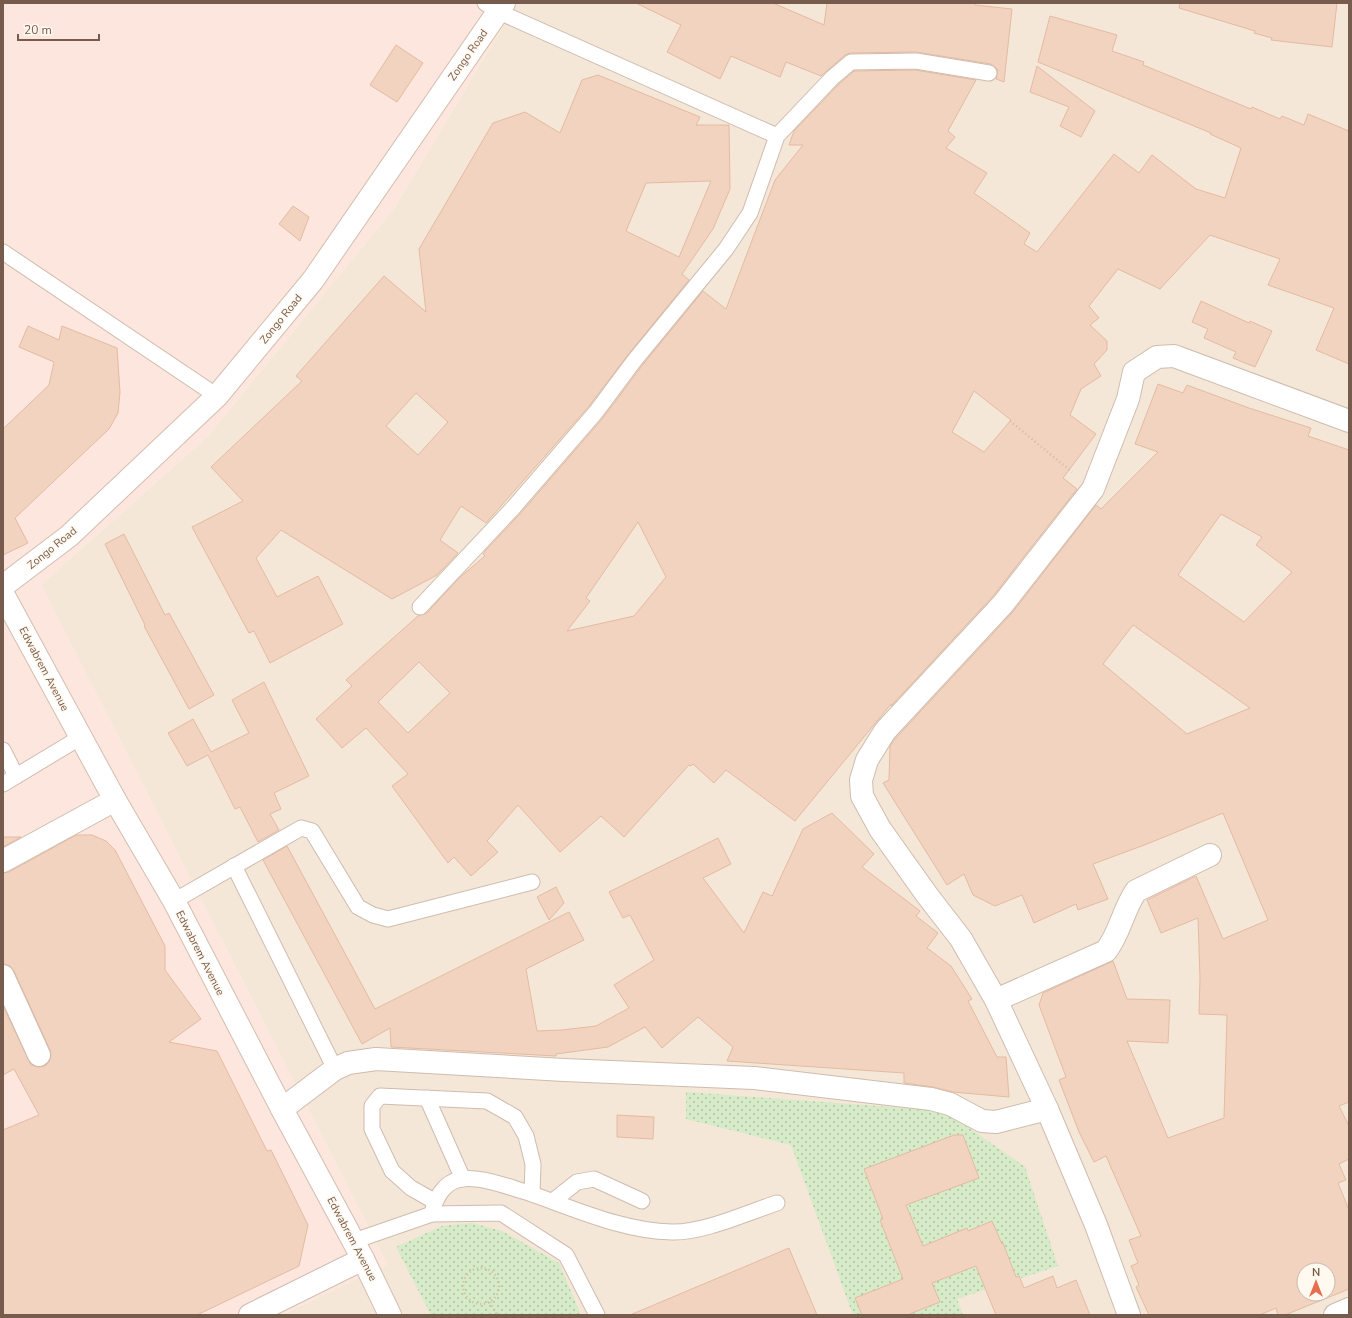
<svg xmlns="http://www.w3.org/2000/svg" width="1352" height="1318" viewBox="0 0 1352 1318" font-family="'Nunito Sans',sans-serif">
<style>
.residential{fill:#f4e7d7;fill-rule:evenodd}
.commercial{fill:#fce6dd}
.grass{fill:url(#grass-dots)}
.building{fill:#f2d3c0;stroke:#e5baa1;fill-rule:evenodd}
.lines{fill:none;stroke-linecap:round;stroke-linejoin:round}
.lane-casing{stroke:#cfbcae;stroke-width:17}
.street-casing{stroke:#cfbcae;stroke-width:24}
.secondary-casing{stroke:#d4beae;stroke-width:24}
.path{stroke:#d7b7a3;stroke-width:2.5;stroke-dasharray:1 3;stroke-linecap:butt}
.lane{stroke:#fff;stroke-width:15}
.street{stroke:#fff;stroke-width:22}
.secondary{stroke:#fff;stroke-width:22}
.labels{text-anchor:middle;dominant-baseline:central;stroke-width:3;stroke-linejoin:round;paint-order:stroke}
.street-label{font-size:11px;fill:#775b4c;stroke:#fff9ef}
</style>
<defs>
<pattern id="grass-dots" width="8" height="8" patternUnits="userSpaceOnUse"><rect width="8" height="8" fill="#d6ebc7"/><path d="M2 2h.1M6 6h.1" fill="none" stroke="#b2c1a4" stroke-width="1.8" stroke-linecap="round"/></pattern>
</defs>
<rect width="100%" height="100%" fill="#fcf5e9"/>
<path class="residential" d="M517 3H1349V1315H282L387 1264 41 585 208 436 395 207ZM1304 1270H1328V1294H1304Z"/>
<path class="commercial" d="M3 3H517L395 207 208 436 41 585 387 1264 282 1315H3Z"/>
<g class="grass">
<path d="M686 1092 945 1111 1025 1167 1058 1266 957 1299 963 1315H853L791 1145 686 1119Z"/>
<path d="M472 1223 502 1231 559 1263 581 1315H431L396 1247 442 1226Z"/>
</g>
<g class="building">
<path d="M636 3H773L824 25 827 3H975V5L1012 9 1004 82 996 79 998 70 991 64 916 52 850 53 845 55 821 76 786 62 780 77 731 56 720 79 667 52 681 25Z"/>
<path d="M1180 3H1337L1332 47 1271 40 1272 38 1254 33 1255 31 1179 8Z"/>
<path d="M1050 16 1117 35 1112 51 1144 62 1143 65 1251 109 1252 107 1280 119 1282 116 1304 125 1308 114 1349 131V364L1316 350 1334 308 1268 285 1280 259 1210 235 1160 289 1118 269 1089 306 1099 318 1090 325 1107 341V350L1094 364 1101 376 1081 389 1070 415 1096 434 1063 478 1077 489 993 596 891 706V704L795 821 726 770 714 783 693 764 691 766 689 765 624 837 601 816 560 852 518 805 487 841 498 852 471 876 454 857 448 863 392 786 408 774 366 728 342 748 316 719 352 686 346 680 418 616 427 613 458 579 485 556 483 554 486 550 520 514 603 418 641 367 703 291 726 309 775 180 803 145H789L794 131 838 85 854 71 915 70 976 80 948 131 955 137 946 148 987 173 974 193 1030 233 1024 244 1037 252 1114 154 1139 173 1152 155 1196 189 1225 198 1241 148 1210 134 1211 133 1038 62ZM974 391 1011 420 984 452 952 432ZM638 522 666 577 634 616 567 631 590 601 586 598ZM419 662 450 693 408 733 378 702Z"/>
<path d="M396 45 423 63 397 102 370 85Z"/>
<path d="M1037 66 1095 111 1081 137 1060 126 1069 107 1030 92Z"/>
<path d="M598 75 700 117 696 125H729L730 189 713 229 682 274 689 280 627 356 589 406 486 523 461 506 440 540 458 553 437 575 392 599 281 530 256 558 277 597 318 576 343 624 270 663 254 631 249 633 192 527 243 501 211 467 302 381 296 376 384 276 426 312 419 249 493 123 525 112 560 133 582 80ZM711 181 679 257 626 231 646 183ZM416 393 448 422 418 455 386 426Z"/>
<path d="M293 206 309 217 300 241 279 224Z"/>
<path d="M1201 301 1249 323 1250 321 1272 331 1255 367 1233 358 1236 352 1204 338 1208 329 1192 322Z"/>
<path d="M28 326 59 340 62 326 117 348 120 392 118 413 109 429 15 518 28 543 3 555V429L49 385 54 362 19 347Z"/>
<path d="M1158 384 1183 393 1187 385 1249 408 1311 428 1308 436 1349 450V1102L1339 1106 1349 1126V1159L1339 1164 1346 1180 1338 1183 1349 1210V1289L1285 1315H1278L1276 1308 1260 1315H1149L1136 1287 1139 1285 1131 1266 1138 1263 1129 1240 1141 1236 1106 1156 1094 1162 1079 1132 1059 1080 1066 1077 1039 1005 1043 993 1113 961 1127 999 1170 1000 1168 1043 1127 1041 1168 1138 1224 1118 1227 1015 1199 1014 1200 978 1198 918 1161 933 1147 900 1196 876 1223 939 1268 920 1223 813 1147 844 1093 864 1108 899 1078 910 1076 904 1034 923 1022 895 995 906 973 895 964 874 947 885 883 783 889 780 890 746 895 739 1012 613 1096 505 1101 509 1158 452 1135 444ZM1221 514 1262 537 1256 545 1292 572 1244 622 1178 575ZM1133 625 1250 708 1187 734 1103 664ZM1304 1270H1328V1294H1304Z"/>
<path d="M124 534 165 615 169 613 214 695 189 709 144 626 145 625 105 544Z"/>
<path d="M264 682 309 776 274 793 281 809 270 814 279 830 258 842 240 807 235 809 208 755 187 766 168 733 193 719 211 752 249 733 232 700Z"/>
<path d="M832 813 874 854 862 867 920 911 916 916 938 933 927 948 951 966 972 999 968 1001 997 1057H1006L1009 1097 953 1092 933 1087 904 1083V1073L727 1061 733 1047 698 1017 662 1048 645 1027 608 1047 556 1054V1056L391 1047 390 1028 362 1044 263 860 287 846 375 1009 569 912 584 940 526 969 537 1031 562 1030 596 1026 629 1008 614 985 654 960 630 915 623 918 609 892 718 838 731 864 703 878 744 933 763 892 772 896 803 829Z"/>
<path d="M76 835H92L106 841 115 850 165 946V970L201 1019 169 1042 217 1051 267 1151 271 1150 308 1225 299 1266 197 1315H3V1130L39 1115 14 1069 3 1075V1006L31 1065 38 1067 45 1066 49 1062 51 1056 50 1050 14 971 10 966 3 964V873L9 872Z"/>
<path d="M3 837H21L3 847Z"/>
<path d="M556 887 564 903 549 920 537 897Z"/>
<path d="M617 1115 654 1117 653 1139 617 1137Z"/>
<path d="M954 1135H963L979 1178 906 1205 923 1246 967 1228 968 1231 992 1221 1002 1244 1003 1243 1016 1277 1019 1276 1024 1288 1053 1276 1057 1288 1076 1280 1090 1315H996L976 1266 932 1283 940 1302 907 1315H862L855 1298 903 1279 880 1220 883 1219 864 1169Z"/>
<path d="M789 1248 817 1315H630Z"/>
</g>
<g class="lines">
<g class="lane-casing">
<g id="lane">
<path d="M485 3 499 12 777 136"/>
<path d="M3 252 217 396"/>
<path d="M420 607 513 508 596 412 634 361 726 249 750 213 777 136 832 78 851 62 916 61 989 73"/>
<path d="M3 750 16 776"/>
<path d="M3 784 81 737"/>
<path d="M234 866 335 1069"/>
<path d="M174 901 301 828 312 831 358 907 373 915 388 919 532 882"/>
<path d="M427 1098 463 1179"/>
<path d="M434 1201 411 1188 392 1171 372 1129V1106L380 1096 487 1101 515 1117 526 1136 533 1164 532 1194"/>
<path d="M553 1201 577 1182 594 1179 642 1201"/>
<path d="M432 1214C435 1198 444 1182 461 1179 480 1176 509 1187 526 1192 573 1208 622 1231 672 1232 703 1233 746 1213 777 1203"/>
<path d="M354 1241 432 1214 501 1213 566 1255 597 1315"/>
</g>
</g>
<g class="street-casing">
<g id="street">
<path d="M3 861 115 800"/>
<path d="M3 976 39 1055"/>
<path d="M996 1000 1106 951C1120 933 1123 910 1136 891L1210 855"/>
<path d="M282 1109 335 1069 348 1063 376 1059 564 1070 754 1078 931 1099 950 1104 982 1121 996 1122 1047 1109"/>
<path d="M250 1315 363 1259"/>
<path d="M1129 1315 1096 1225 1047 1109 996 1000 961 939 927 895 880 829 862 796 861 780 867 760 885 731 1003 604 1093 489 1128 399 1134 372 1157 357 1174 356 1349 421"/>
<path d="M1335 1315 1349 1309"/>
</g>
</g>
<g class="secondary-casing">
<g id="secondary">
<path d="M3 586 69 536 217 396 313 280 504 3"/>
<path d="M3 594 115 800 174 901 282 1109 363 1259 390 1315"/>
</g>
</g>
<g class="path">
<path d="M1010 421 1072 472"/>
<circle cx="481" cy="1286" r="18"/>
<path d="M490 1302 497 1315"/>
</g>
<use href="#lane" class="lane"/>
<use href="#street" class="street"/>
<use href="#secondary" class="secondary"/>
</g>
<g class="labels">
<g class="street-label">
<text transform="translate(468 55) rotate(-55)">Zongo Road</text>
<text transform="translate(281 319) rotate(-51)">Zongo Road</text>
<text transform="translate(52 548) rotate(-39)">Zongo Road</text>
<text transform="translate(44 669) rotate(62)">Edwabrem Avenue</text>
<text transform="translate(200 953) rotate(63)">Edwabrem Avenue</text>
<text transform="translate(352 1239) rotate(62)">Edwabrem Avenue</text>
</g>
</g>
<rect width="1352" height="1318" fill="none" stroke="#775b4c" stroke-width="8"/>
<g transform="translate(1316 1282)"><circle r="19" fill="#fff9ef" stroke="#c9baae"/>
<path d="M0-3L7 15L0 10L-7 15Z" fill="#e56f4f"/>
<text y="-6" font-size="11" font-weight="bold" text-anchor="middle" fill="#775b4c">N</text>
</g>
<path d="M18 34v6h81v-6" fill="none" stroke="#775b4c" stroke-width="2"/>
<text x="24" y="34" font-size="12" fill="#775b4c" stroke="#fff9ef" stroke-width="3" paint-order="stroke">20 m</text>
</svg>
